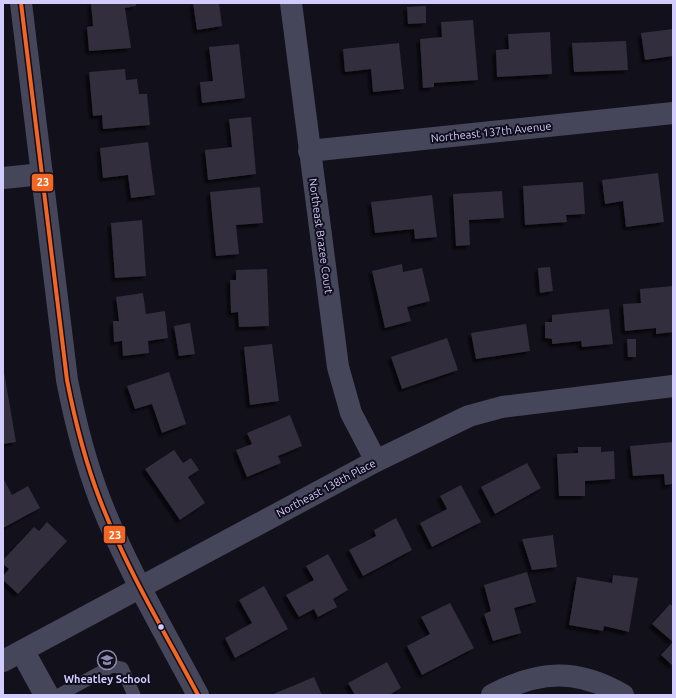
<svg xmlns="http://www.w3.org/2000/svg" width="676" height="698" viewBox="0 0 676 698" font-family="Ubuntu,sans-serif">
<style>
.building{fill:#302e3c;filter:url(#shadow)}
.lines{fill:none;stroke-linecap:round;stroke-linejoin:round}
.service{stroke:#46465a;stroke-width:13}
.minor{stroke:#46465a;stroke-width:22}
.bus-1-casing{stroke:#100d1d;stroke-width:7}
.bus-1{stroke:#f26522;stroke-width:4}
.bus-dot{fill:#d1ccfc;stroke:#100d1d;stroke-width:1.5}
.labels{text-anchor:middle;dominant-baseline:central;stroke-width:4;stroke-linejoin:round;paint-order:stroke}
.street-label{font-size:11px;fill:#d1ccfc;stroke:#100d1d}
.poi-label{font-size:11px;font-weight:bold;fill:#d1ccfc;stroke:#100d1d}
.line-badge{stroke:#100d1d;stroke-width:1.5}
.badge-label{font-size:11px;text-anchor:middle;font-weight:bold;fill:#fff}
</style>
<defs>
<filter id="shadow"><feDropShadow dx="-3.5" dy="3.5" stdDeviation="1" flood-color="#0009"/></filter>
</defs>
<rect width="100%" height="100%" fill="#12101a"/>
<g class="building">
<path d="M91 3H136V6L125 8 131 48 89 51 87 27 93 26Z"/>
<path d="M193 3H219L222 26 197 30Z"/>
<path d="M426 6V23L408 24 407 7Z"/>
<path d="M473 20 478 80 434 83V87L423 88 420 39 442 37 441 22Z"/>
<path d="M673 29V56L645 60 641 33Z"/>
<path d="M550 32 552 74 497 77 496 50 509 49 508 34Z"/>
<path d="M626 41 628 70 574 72 572 43Z"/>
<path d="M399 43 404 89 373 92 371 69 345 72 343 49Z"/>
<path d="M239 44 245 98 202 103 200 82 213 81 209 47Z"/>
<path d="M125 69 126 80 137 79 139 94H147L150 125 103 129 102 115 93 116 89 72Z"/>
<path d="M251 117 256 174 208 180 205 150 232 147 229 119Z"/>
<path d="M148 142 155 195 131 198 128 175 103 178 100 148Z"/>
<path d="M658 173 664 222 626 227 623 201 605 204 602 180Z"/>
<path d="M583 182 585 214 566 215 567 222 525 225 523 186Z"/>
<path d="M260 187 263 223 236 225 239 254 216 256 210 192Z"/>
<path d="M502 191 504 218 469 220 470 245 456 246 453 194Z"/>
<path d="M432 195 437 237 415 239 414 229 375 233 371 202Z"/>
<path d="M142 220 146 276 115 278 111 223Z"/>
<path d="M402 264 403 272 422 268 430 301 407 307 411 321 385 328 372 271Z"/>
<path d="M550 267 553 291 540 293 538 268Z"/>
<path d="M267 269 269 326 239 327 238 312 231 313 230 280H236V270Z"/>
<path d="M673 286V332L656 334V328L625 331 623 304 641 303 640 289Z"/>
<path d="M143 293 146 314 165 311 168 338 148 341 149 353 123 356 122 341 114 342 113 321H119L116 297Z"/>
<path d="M609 309 613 344 582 347 581 341 552 344V339L545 338V322H552V315Z"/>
<path d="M190 323 195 354 179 356 174 326Z"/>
<path d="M526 324 530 351 476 359 471 333Z"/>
<path d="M447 338 458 370 402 389 391 357Z"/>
<path d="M627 339H636V357H628Z"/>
<path d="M272 344 279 401 250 405 244 347Z"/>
<path d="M4 372 16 442 3 444V373Z"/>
<path d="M169 372 186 424 162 433 152 404 135 409 127 386Z"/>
<path d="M290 415 302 446 278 456 281 463 247 477 236 450 252 444 247 433Z"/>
<path d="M673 442V484L665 485 664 474 633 476 630 446Z"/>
<path d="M578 447H601V452L614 451 615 479 585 481V496H559L557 454 578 453Z"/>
<path d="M174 450 183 463 191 458 199 470 188 477 205 503 180 520 145 469Z"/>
<path d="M527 463 541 488 495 514 481 487Z"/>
<path d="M3 478 12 495 28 486 40 508 3 528Z"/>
<path d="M461 485 481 522 432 547 420 523 447 509 440 496Z"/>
<path d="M396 518 412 550 363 576 349 550 376 536 374 530Z"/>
<path d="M47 522 67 541 18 594 3 580V576L9 569 3 564V560L34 527 39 531Z"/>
<path d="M553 535 557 567 532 570 522 539Z"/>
<path d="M328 554 348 590 333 599 337 607 318 617 314 609 299 617 286 595 314 580 306 566Z"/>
<path d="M527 572 536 602 514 608 521 633 493 641 484 614 491 611 484 585Z"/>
<path d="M613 575 638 578 629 632 604 626 603 631 569 625 577 577 612 583Z"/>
<path d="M264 586 288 629 235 658 225 638 252 623 239 600Z"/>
<path d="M450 603 474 648 422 675 407 646 430 634 421 617Z"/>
<path d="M670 604 673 606V666L661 655 673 642 652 624Z"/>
<path d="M387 662 401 688 389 695H355L348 683Z"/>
<path d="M314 677 322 695H271Z"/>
</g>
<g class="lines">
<g class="service">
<path d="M27 648 53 695"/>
<path d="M17 653 40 695"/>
<path d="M59 695 112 666 122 668 134 695"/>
</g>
<g class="minor">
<path d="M21 3 67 380C75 421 85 461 100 500 126 567 164 631 198 695"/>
<path d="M291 3 338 367 351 413 376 461"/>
<path d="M309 151 673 113"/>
<path d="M3 178 42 174"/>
<path d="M3 661 376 461 469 416 502 407 673 386"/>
<path d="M492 695C539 670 577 668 623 695"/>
</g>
<g class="bus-1-casing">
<path id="bus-1" d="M21 3 67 380C75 421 85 461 100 500 126 568 164 631 198 695"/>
</g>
<use href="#bus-1" class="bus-1"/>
</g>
<defs>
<g id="school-ring" transform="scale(1)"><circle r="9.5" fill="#100d1d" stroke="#8e8aad" stroke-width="1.5"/><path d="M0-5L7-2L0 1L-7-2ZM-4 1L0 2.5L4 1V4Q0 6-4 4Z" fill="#8e8aad"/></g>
</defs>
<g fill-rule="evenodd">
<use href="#school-ring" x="107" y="660"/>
</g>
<circle class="bus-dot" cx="161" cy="627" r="3.5"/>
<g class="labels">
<g class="street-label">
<text transform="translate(491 132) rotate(-6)">Northeast 137th Avenue</text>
<text transform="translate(321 236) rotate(82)">Northeast Brazee Court</text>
<text transform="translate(326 488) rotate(-28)">Northeast 138th Place</text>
</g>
<g class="poi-label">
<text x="107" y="679">Wheatley School</text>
</g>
</g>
<g class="line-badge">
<rect x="31" y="173" width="23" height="19" rx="4" fill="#f26522"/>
<rect x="103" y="525" width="23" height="19" rx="4" fill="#f26522"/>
</g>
<g class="badge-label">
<text x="43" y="186">23</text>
<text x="115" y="539">23</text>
</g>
<rect width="676" height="698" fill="none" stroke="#d1ccfc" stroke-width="8"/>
</svg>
